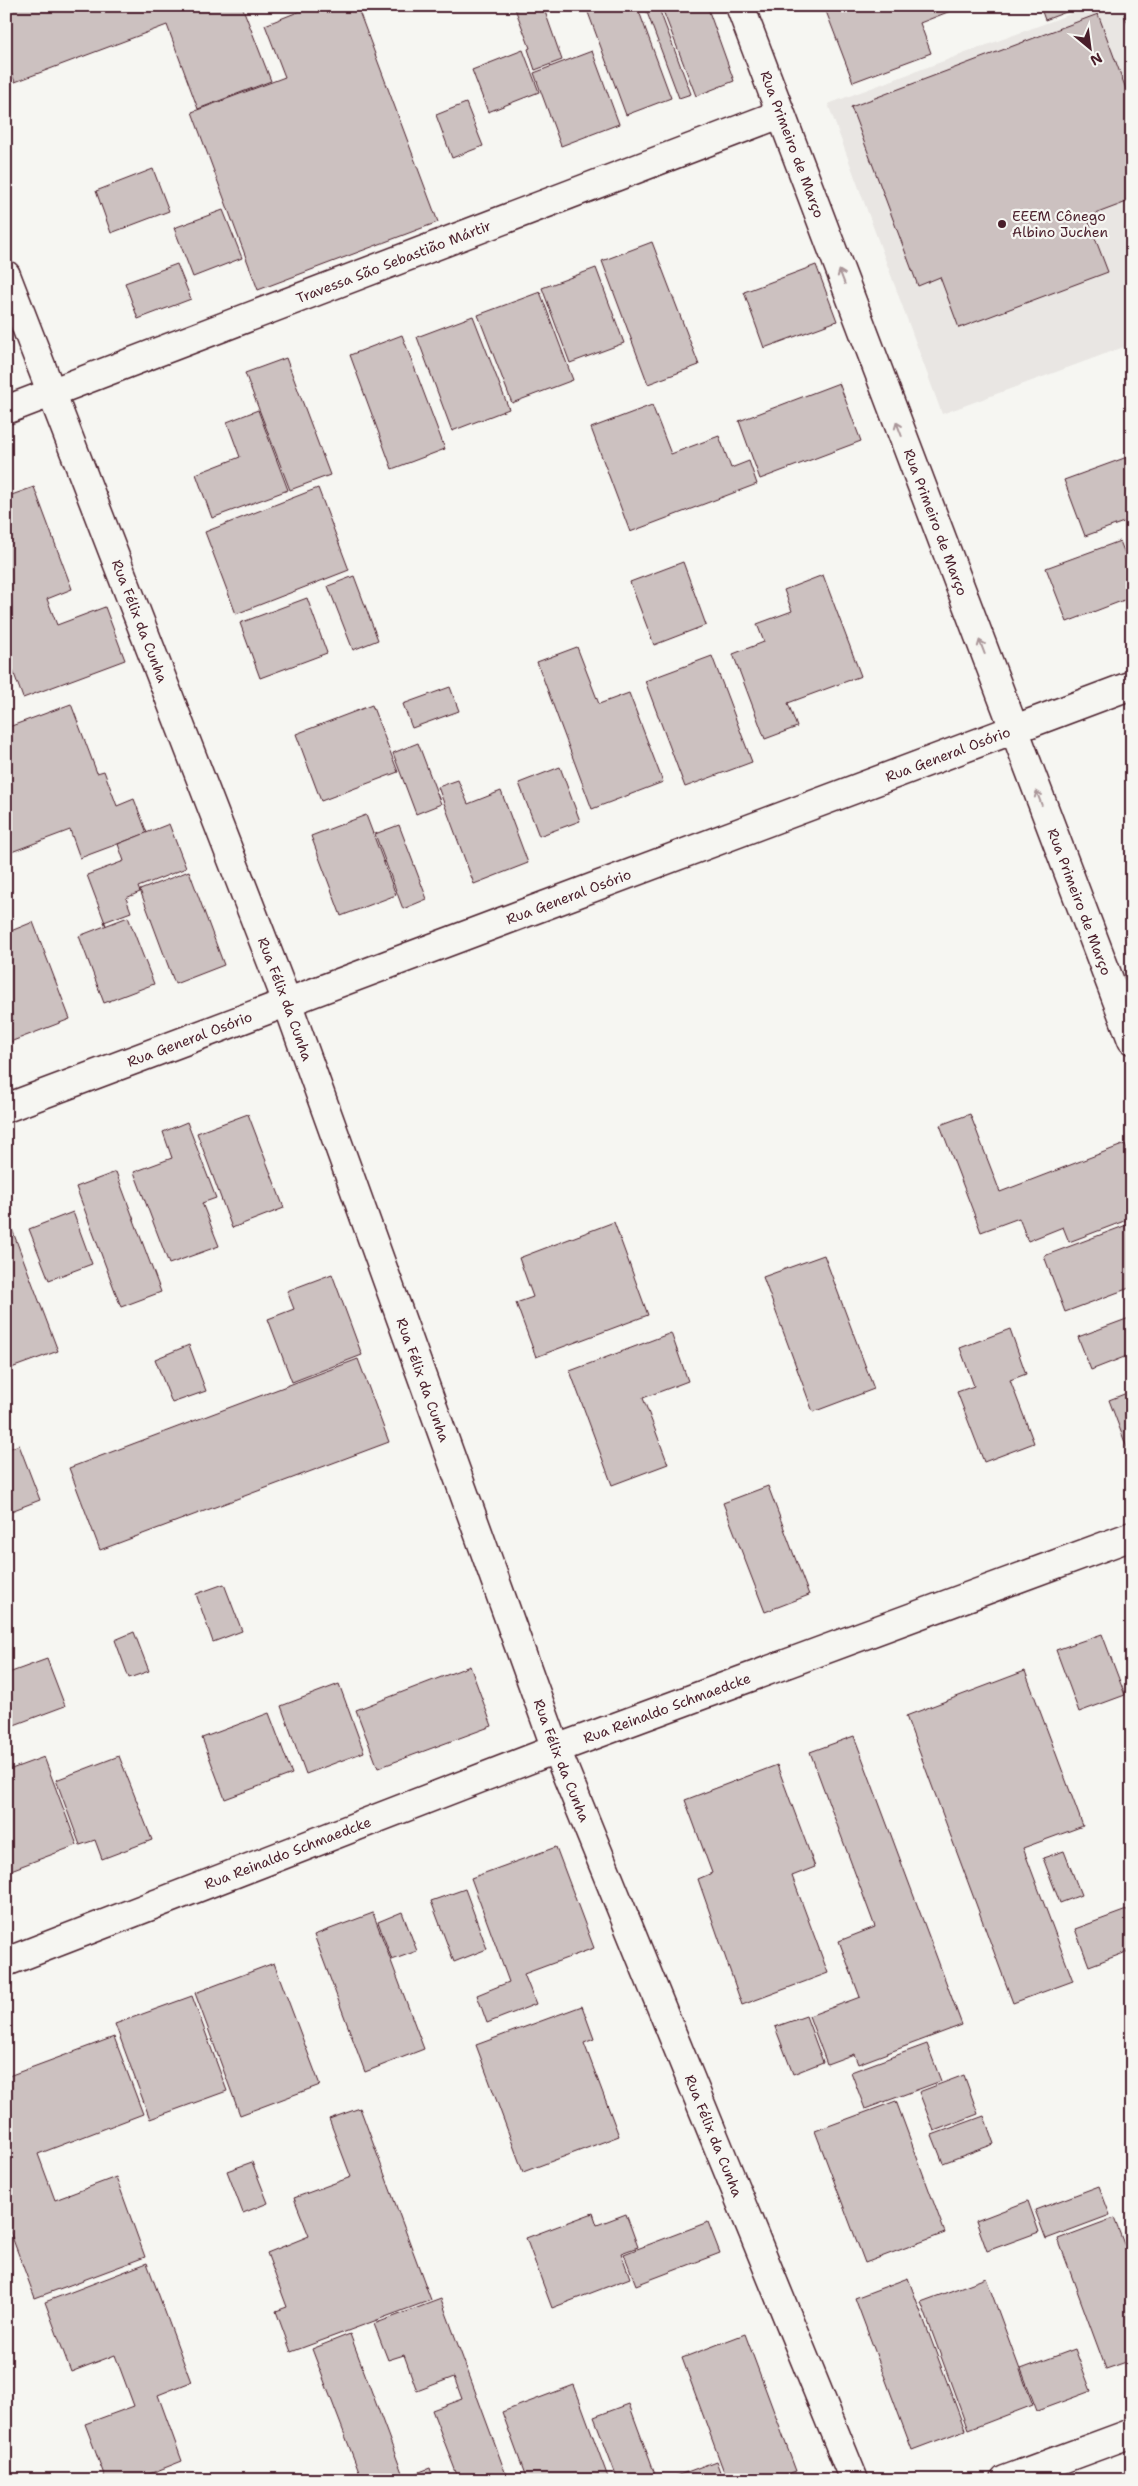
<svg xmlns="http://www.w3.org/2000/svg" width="1138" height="2486" viewBox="0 0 1138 2486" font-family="'Shantell Sans',sans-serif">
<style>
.built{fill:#e9e6e3}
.building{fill:#ccc1c0;stroke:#4a1f2b}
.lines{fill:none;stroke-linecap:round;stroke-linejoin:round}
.street-casing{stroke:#4a1f2b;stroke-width:31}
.secondary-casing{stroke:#4a1f2b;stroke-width:31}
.street{stroke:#f6f6f2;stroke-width:28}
.secondary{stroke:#f6f6f2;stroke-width:28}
.oneway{stroke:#a99598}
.poi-dot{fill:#4a1f2b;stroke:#f6f6f2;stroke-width:2}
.labels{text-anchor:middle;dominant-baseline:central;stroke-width:4.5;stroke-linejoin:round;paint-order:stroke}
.street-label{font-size:14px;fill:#4a1f2b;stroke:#f6f6f2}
.poi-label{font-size:14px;fill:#4a1f2b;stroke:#f6f6f2;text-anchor:start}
</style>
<rect width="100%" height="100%" fill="#f6f6f2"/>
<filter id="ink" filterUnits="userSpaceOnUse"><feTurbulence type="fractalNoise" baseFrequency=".02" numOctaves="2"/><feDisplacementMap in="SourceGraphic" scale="10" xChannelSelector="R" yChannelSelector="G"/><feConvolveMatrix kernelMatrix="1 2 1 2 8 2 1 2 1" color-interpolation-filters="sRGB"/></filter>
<g filter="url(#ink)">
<path class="built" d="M1092 6H1132V344L942 414 828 104Z"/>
<g class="building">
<path d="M6 6H242L271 81 198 109 167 25 15 82 6 60Z"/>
<path d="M313 6H357L438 222 258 290 192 112 285 77 265 25Z"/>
<path d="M514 6H543L562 60 535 70 528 49 530 48Z"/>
<path d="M589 6H637L671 98 626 115 586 7Z"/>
<path d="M658 6 691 94 679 98 645 7Z"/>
<path d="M667 6H707L734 81 696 96 662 8Z"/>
<path d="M824 6H963L920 23 931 53 853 82Z"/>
<path d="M1040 6H1082L1045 20Z"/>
<path d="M1132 11V34L1124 14Z"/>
<path d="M1098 14 1132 105V200L1087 217 1108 272 959 328 940 277 918 286 851 107Z"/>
<path d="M523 50 539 92 488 112 472 70Z"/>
<path d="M592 51 619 124 561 146 534 73Z"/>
<path d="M466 103 483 146 452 158 436 115Z"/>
<path d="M153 169 169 211 111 233 96 191Z"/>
<path d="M223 210 242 258 193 277 174 228Z"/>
<path d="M652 242 699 365 648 384 602 261Z"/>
<path d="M177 264 191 299 138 319 125 283Z"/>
<path d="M816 265 837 321 764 348 744 292Z"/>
<path d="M596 268 624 343 570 363 542 288Z"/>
<path d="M540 292 573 380 512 403 478 315Z"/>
<path d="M473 316 509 409 452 431 417 337Z"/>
<path d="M402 335 445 449 392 469 350 355Z"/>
<path d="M286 358 330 475 290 490 245 373Z"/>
<path d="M839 383 861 441 760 479 739 421Z"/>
<path d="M652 405 671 454 719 436 731 468 749 461 757 484 630 532 591 428Z"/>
<path d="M258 410 288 490 212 518 196 474 240 457 227 422Z"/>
<path d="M1130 456 1132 461V519L1085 536 1064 480Z"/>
<path d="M34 487 72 589 47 599 57 625 105 607 125 660 23 698 6 652V497Z"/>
<path d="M318 488 349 570 236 614 205 532Z"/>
<path d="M1120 541 1132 572V597L1067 622 1046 568Z"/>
<path d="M683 562 706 625 654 645 630 582Z"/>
<path d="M823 575 861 676 788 703 797 727 765 739 733 654 764 642 757 624 792 611 784 590Z"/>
<path d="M354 576 378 640 353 650 328 586Z"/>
<path d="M307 598 327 653 260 678 240 623Z"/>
<path d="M577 647 599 704 629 693 663 782 592 809 537 662Z"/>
<path d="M712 656 752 762 685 787 645 681Z"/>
<path d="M450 687 459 711 412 728 403 704Z"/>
<path d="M71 704 97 773 104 771 117 806 134 799 147 833 80 858 70 830 6 854V728Z"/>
<path d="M372 705 398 772 321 801 296 734Z"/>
<path d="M418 743 441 804 416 814 393 753Z"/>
<path d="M560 767 580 821 539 836 519 783Z"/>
<path d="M458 780 468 804 501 791 528 863 474 884 438 787Z"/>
<path d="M366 815 396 895 341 916 311 836Z"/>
<path d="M169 824 186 868 138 887 140 892 126 898 131 912 104 922 107 928 87 875 124 861 118 844Z"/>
<path d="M399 825 427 899 403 909 375 834Z"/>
<path d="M189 871 224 965 175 984 140 890Z"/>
<path d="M128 917 154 984 104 1003 79 936Z"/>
<path d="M33 922 70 1019 10 1042 6 1031V933Z"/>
<path d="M248 1114 284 1208 232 1228 197 1133Z"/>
<path d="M970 1114 1000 1192 1125 1144 1132 1162V1218L1069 1242 1063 1227 1028 1241 1019 1218 981 1232 940 1125Z"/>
<path d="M187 1122 216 1198 202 1203 219 1246 169 1264 134 1172 172 1158 163 1132Z"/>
<path d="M116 1172 161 1292 121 1307 76 1187Z"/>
<path d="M73 1212 92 1264 49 1280 29 1229Z"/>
<path d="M614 1222 648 1315 536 1357 516 1303 533 1297 519 1258Z"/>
<path d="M1132 1223V1287L1065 1312 1044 1256Z"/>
<path d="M10 1224 58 1351 6 1370V1226Z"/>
<path d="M824 1255 874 1389 813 1412 763 1277Z"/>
<path d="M332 1274 362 1355 292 1382 268 1319 294 1309 287 1291Z"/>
<path d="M1132 1317V1354L1091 1370 1078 1337Z"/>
<path d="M1010 1329 1026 1374 1010 1380 1034 1443 984 1462 957 1392 974 1386 960 1348Z"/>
<path d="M671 1333 688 1381 643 1398 668 1464 612 1485 570 1371Z"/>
<path d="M189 1345 206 1391 172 1403 155 1359Z"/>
<path d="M358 1359 389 1442 100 1550 69 1468Z"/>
<path d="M1132 1391V1461L1109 1400Z"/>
<path d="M19 1445 40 1500 6 1513V1450Z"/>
<path d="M768 1486 809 1595 765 1612 723 1503Z"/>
<path d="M224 1584 242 1631 213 1642 196 1594Z"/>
<path d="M134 1632 149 1671 129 1678 115 1640Z"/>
<path d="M1102 1634 1125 1695 1079 1712 1056 1650Z"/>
<path d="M47 1659 65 1706 6 1728V1674Z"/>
<path d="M470 1666 492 1726 378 1768 356 1710Z"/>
<path d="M1025 1671 1083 1826 1023 1848 1073 1981 1013 2003 906 1716Z"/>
<path d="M339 1684 364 1752 306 1774 281 1706Z"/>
<path d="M269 1713 292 1774 225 1799 202 1738Z"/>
<path d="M854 1736 962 2025 858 2064 854 2054 827 2064 809 2016 860 1997 839 1941 875 1927 810 1752Z"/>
<path d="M119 1756 152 1840 102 1859 95 1840 80 1845 56 1780Z"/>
<path d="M44 1757 77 1845 11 1870 6 1857V1771Z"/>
<path d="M777 1765 815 1867 792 1876 828 1973 742 2005 698 1879 712 1873 685 1800Z"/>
<path d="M556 1847 594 1948 524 1974 536 2004 487 2023 477 1995 509 1982 471 1878Z"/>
<path d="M1064 1851 1081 1895 1060 1903 1043 1858Z"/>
<path d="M465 1889 487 1949 454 1962 431 1901Z"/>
<path d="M1132 1908V1950L1089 1966 1075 1929Z"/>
<path d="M402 1912 417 1951 392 1960 378 1922Z"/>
<path d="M373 1913 424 2049 365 2072 314 1935Z"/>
<path d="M274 1963 320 2085 240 2115 195 1993Z"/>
<path d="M192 1996 227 2091 150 2119 115 2024Z"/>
<path d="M582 2006 594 2039 584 2043 619 2136 523 2172 476 2045Z"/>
<path d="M806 2016 823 2062 793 2074 775 2027Z"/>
<path d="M114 2037 143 2114 38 2154 55 2200 116 2177 145 2257 35 2298 6 2221V2077Z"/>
<path d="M927 2044 941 2081 865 2109 851 2072Z"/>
<path d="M964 2075 978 2114 934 2131 919 2092Z"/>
<path d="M896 2101 945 2233 865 2263 815 2131Z"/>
<path d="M360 2108 431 2300 291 2352 276 2311 287 2307 267 2253 309 2236 294 2198 351 2177 329 2119Z"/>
<path d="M984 2116 994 2144 943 2163 932 2135Z"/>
<path d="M252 2162 268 2203 243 2213 227 2171Z"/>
<path d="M1099 2186 1110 2215 1046 2239 1035 2210Z"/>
<path d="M1028 2201 1039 2232 987 2251 976 2221Z"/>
<path d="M593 2213 597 2225 626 2214 638 2247 621 2253 630 2278 552 2308 526 2238Z"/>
<path d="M1114 2218 1132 2265V2360L1106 2369 1058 2239Z"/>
<path d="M708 2222 720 2253 636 2285 624 2254Z"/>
<path d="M147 2263 191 2382 158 2395 182 2461 134 2480H106L85 2424 134 2406 115 2355 71 2372 45 2302Z"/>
<path d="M908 2278 965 2430 912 2450 855 2298Z"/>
<path d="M986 2278 1033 2405 968 2430 921 2302Z"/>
<path d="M441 2299 508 2480H459L432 2410 462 2399 454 2377 417 2391 404 2355 388 2360 374 2324Z"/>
<path d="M350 2334 404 2478 430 2468 434 2480H362L312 2349Z"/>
<path d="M745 2334 796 2471 771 2480H727L682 2358Z"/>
<path d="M1075 2349 1091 2391 1037 2411 1021 2369Z"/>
<path d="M574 2385 609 2480H527L502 2412Z"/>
<path d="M629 2404 657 2480H618L594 2417Z"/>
<path d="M716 2461 723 2480H666Z"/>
</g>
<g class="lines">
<g class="street-casing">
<g id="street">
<path id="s1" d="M740 6 1132 1040"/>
<path id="s2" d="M6 275 287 1002 556 1749 854 2480"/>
<path id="s3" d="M6 410 780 114"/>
<path id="s4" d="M6 1962 556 1749 1132 1536"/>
</g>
</g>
<g class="secondary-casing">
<g id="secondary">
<path id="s5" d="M6 1108 1132 685"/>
<path d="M1005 2480 1132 2433"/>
</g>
</g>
<use href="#street" class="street"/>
<use href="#secondary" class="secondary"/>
</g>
<defs><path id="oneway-shaft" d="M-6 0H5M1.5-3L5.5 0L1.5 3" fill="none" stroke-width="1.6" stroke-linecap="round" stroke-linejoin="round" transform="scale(1.25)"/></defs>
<g class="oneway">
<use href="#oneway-shaft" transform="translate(842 277) rotate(-111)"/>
<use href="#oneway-shaft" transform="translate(899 429) rotate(-111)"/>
<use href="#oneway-shaft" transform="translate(982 647) rotate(-111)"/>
<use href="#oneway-shaft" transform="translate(1039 798) rotate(-111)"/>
</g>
</g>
<circle class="poi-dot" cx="1002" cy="224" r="5"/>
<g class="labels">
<g class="street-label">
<text stroke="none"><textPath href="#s1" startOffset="148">Rua Primeiro de Março</textPath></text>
<text stroke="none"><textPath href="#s3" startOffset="415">Travessa São Sebastião Mártir</textPath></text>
<text stroke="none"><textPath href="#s1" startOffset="552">Rua Primeiro de Março</textPath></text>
<text stroke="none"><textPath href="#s2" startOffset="371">Rua Félix da Cunha</textPath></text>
<text stroke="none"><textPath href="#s5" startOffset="1006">Rua General Osório</textPath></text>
<text stroke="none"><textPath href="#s5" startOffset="601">Rua General Osório</textPath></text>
<text stroke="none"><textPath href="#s1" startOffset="958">Rua Primeiro de Março</textPath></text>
<text stroke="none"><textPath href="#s2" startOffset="776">Rua Félix da Cunha</textPath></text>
<text stroke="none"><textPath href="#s5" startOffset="196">Rua General Osório</textPath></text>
<text stroke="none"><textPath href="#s2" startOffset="1181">Rua Félix da Cunha</textPath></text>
<text stroke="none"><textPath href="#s4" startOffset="708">Rua Reinaldo Schmaedcke</textPath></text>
<text stroke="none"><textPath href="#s2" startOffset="1586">Rua Félix da Cunha</textPath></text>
<text stroke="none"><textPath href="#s4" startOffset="302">Rua Reinaldo Schmaedcke</textPath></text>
<text stroke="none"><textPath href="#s2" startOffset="1991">Rua Félix da Cunha</textPath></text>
</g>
<g class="poi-label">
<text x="1012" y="216">EEEM Cônego<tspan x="1012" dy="16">Albino Juchen</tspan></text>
</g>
</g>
<rect width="1138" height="2486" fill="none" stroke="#f6f6f2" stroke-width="25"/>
<rect x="12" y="12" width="1113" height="2461" fill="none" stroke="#4a1f2b" stroke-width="2" filter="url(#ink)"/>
<g transform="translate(1090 48) rotate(151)" stroke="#f6f6f2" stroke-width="4" paint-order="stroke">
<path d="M0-4L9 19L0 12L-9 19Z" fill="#4a1f2b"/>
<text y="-8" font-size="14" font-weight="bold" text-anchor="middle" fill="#4a1f2b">N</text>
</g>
</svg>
